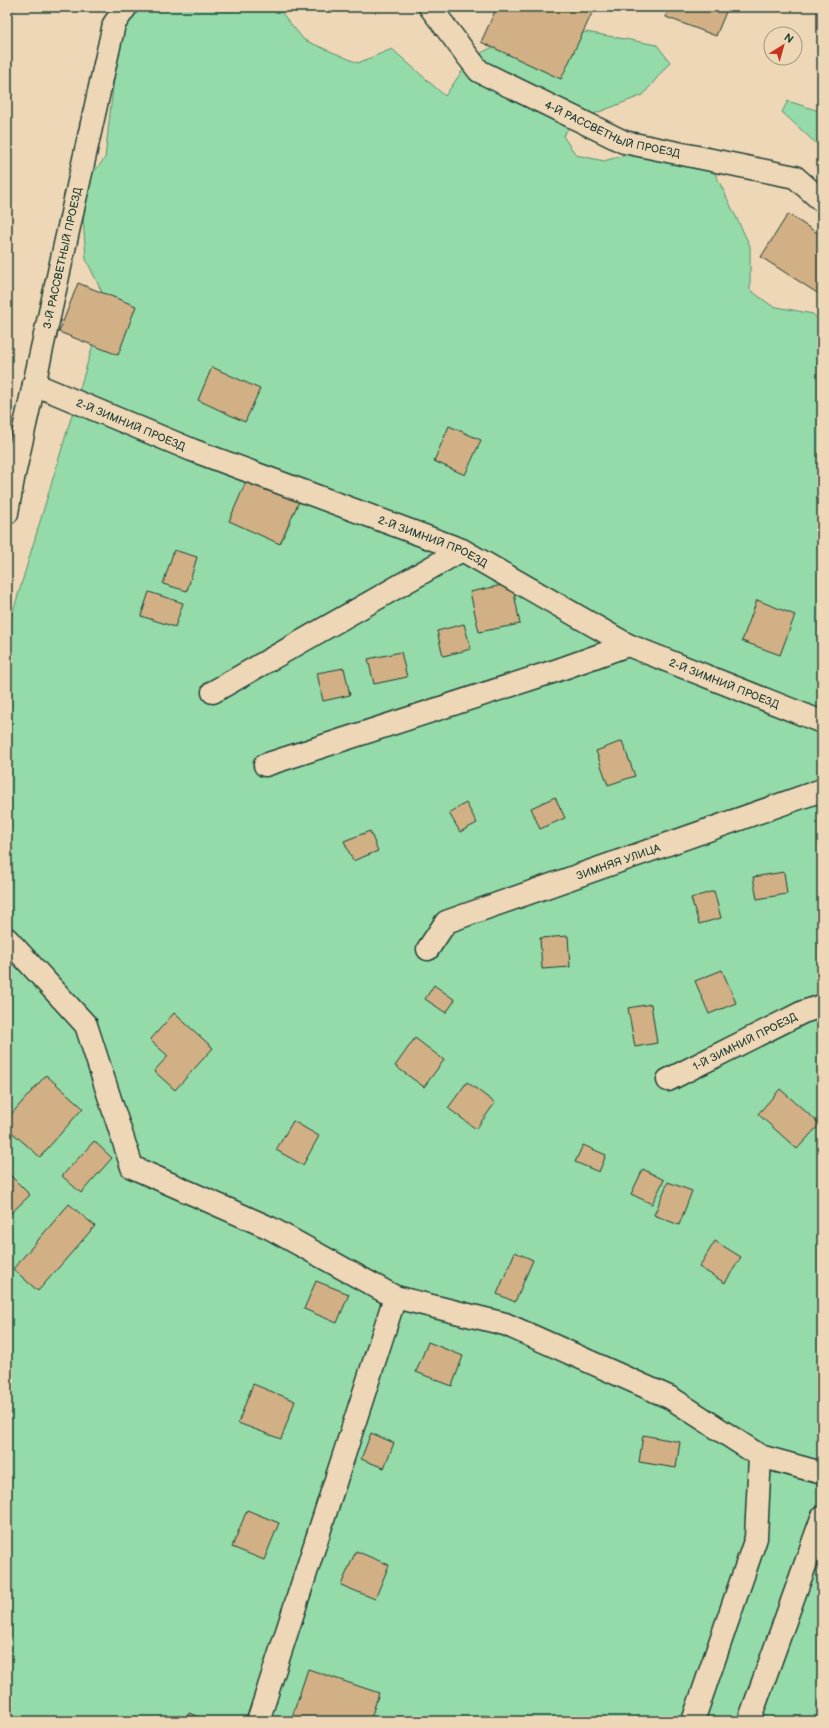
<svg xmlns="http://www.w3.org/2000/svg" width="829" height="1728" viewBox="0 0 829 1728" font-family="'Balsamiq Sans',sans-serif">
<style>
.green{fill:#94dba9;stroke:#5a8c6e}
.building{fill:#d0b084;stroke:#1f3d34}
.lines{fill:none;stroke-linecap:round;stroke-linejoin:round}
.minor-casing{stroke:#1f3d34;stroke-width:25}
.minor{stroke:#edd7b6;stroke-width:22}
.labels{text-anchor:middle;dominant-baseline:central;stroke-width:4;stroke-linejoin:round;paint-order:stroke}
.street-label{font-size:11px;fill:#1f3d34;stroke:#edd7b6}
</style>
<rect width="100%" height="100%" fill="#edd7b6"/>
<filter id="ink" filterUnits="userSpaceOnUse"><feTurbulence type="fractalNoise" baseFrequency=".025" numOctaves="2"/><feDisplacementMap in="SourceGraphic" scale="8" xChannelSelector="R" yChannelSelector="G"/><feConvolveMatrix kernelMatrix="1 2 1 2 8 2 1 2 1" color-interpolation-filters="sRGB"/></filter>
<g filter="url(#ink)">
<g class="green">
<path d="M139 7H277L304 40 358 63 392 49 445 96 471 58 493 47 542 51 586 32 657 45 670 62 643 95 573 122 563 136 576 155 604 161 628 154 713 169 750 246V290L772 306 813 314 822 324V1721H7V632L106 301 86 259 82 204 84 184 105 158 119 34Z"/>
<path d="M788 101 822 112V149L782 112Z"/>
</g>
<g class="building">
<path d="M7 7H14L7 23Z"/>
<path d="M497 7H584L593 11 561 79 481 42Z"/>
<path d="M669 7H728L716 36 666 17Z"/>
<path d="M788 214 822 236V296L761 257Z"/>
<path d="M78 283 136 306 118 355 59 332Z"/>
<path d="M212 367 260 389 245 422 198 400Z"/>
<path d="M449 426 481 440 465 475 434 461Z"/>
<path d="M248 477 300 499 280 544 229 521Z"/>
<path d="M174 550 197 557 187 591 163 584Z"/>
<path d="M512 583 520 624 479 632 470 592Z"/>
<path d="M149 592 183 603 175 627 141 616Z"/>
<path d="M757 600 795 615 780 655 742 641Z"/>
<path d="M464 624 471 649 443 656 437 631Z"/>
<path d="M401 652 407 677 374 684 368 659Z"/>
<path d="M344 668 350 695 323 701 317 673Z"/>
<path d="M622 741 635 776 608 785 596 751Z"/>
<path d="M555 797 565 818 540 829 531 808Z"/>
<path d="M466 803 477 823 460 832 449 813Z"/>
<path d="M370 831 378 851 353 861 344 841Z"/>
<path d="M784 872 787 894 757 899 753 877Z"/>
<path d="M714 891 721 918 699 924 691 898Z"/>
<path d="M568 936 570 967 542 969 540 938Z"/>
<path d="M722 970 736 1003 709 1014 695 981Z"/>
<path d="M434 985 455 1000 446 1013 425 999Z"/>
<path d="M651 1004 657 1043 635 1047 628 1008Z"/>
<path d="M174 1013 213 1048 175 1090 154 1071 168 1056 150 1040Z"/>
<path d="M415 1038 444 1060 424 1087 395 1066Z"/>
<path d="M46 1075 83 1108 40 1157 7 1128V1119Z"/>
<path d="M467 1082 495 1103 476 1129 448 1108Z"/>
<path d="M780 1089 820 1124 797 1149 758 1114Z"/>
<path d="M293 1121 319 1136 303 1165 276 1150Z"/>
<path d="M94 1141 112 1158 81 1193 62 1176Z"/>
<path d="M583 1145 606 1155 599 1172 575 1162Z"/>
<path d="M643 1169 664 1180 652 1204 631 1194Z"/>
<path d="M7 1172 30 1195 7 1217Z"/>
<path d="M668 1182 692 1191 679 1225 654 1215Z"/>
<path d="M69 1204 95 1226 38 1291 13 1269Z"/>
<path d="M715 1241 741 1257 725 1283 699 1267Z"/>
<path d="M515 1252 533 1260 515 1302 497 1294Z"/>
<path d="M316 1281 349 1294 337 1323 304 1309Z"/>
<path d="M428 1342 463 1356 452 1386 416 1372Z"/>
<path d="M253 1384 295 1401 281 1439 238 1423Z"/>
<path d="M371 1433 394 1443 384 1468 361 1459Z"/>
<path d="M643 1435 680 1442 676 1468 639 1462Z"/>
<path d="M247 1510 279 1523 264 1560 232 1547Z"/>
<path d="M356 1551 389 1565 375 1599 341 1585Z"/>
<path d="M308 1669 379 1693 370 1721 291 1720Z"/>
<path d="M189 1713 211 1721H186Z"/>
<path d="M481 1715 516 1720V1721H481Z"/>
</g>
<g class="lines">
<g class="minor-casing">
<g id="minor">
<path id="s1" d="M430 7 479 71 624 142 795 177 822 201"/>
<path id="s2" d="M34 384 192 450 462 550 628 645 822 722"/>
<path id="s3" d="M7 513 13 479 114 24 126 7"/>
<path d="M213 692 462 550"/>
<path d="M265 765 555 671 628 645"/>
<path d="M7 939 86 1025 132 1167 270 1228 395 1297 505 1324 671 1398 760 1456 822 1473"/>
<path id="s4" d="M428 949 446 922 822 790"/>
<path id="s5" d="M668 1080 803 1012 822 1006"/>
<path d="M258 1721 395 1297"/>
<path d="M693 1721 756 1538 760 1456"/>
<path d="M749 1721 822 1518"/>
</g>
</g>
<use href="#minor" class="minor"/>
</g>
</g>
<g class="labels">
<g class="street-label">
<text stroke="none"><textPath href="#s1" startOffset="227">4-Й РАССВЕТНЫЙ ПРОЕЗД</textPath></text>
<text stroke="none"><textPath href="#s3" startOffset="261">3-Й РАССВЕТНЫЙ ПРОЕЗД</textPath></text>
<text stroke="none"><textPath href="#s2" startOffset="105">2-Й ЗИМНИЙ ПРОЕЗД</textPath></text>
<text stroke="none"><textPath href="#s2" startOffset="429">2-Й ЗИМНИЙ ПРОЕЗД</textPath></text>
<text stroke="none"><textPath href="#s2" startOffset="754">2-Й ЗИМНИЙ ПРОЕЗД</textPath></text>
<text stroke="none"><textPath href="#s4" startOffset="215">ЗИМНЯЯ УЛИЦА</textPath></text>
<text stroke="none"><textPath href="#s5" startOffset="86">1-Й ЗИМНИЙ ПРОЕЗД</textPath></text>
</g>
</g>
<rect width="829" height="1728" fill="none" stroke="#edd7b6" stroke-width="24"/>
<rect x="12" y="12" width="805" height="1704" fill="none" stroke="#1f3d34" stroke-width="1.5" filter="url(#ink)"/>
<g transform="translate(783 46) rotate(37)"><circle r="19" fill="#edd7b6" stroke="#9b9982"/>
<path d="M0-3L7 15L0 10L-7 15Z" fill="#c8321e"/>
<text y="-6" font-size="11" font-weight="bold" text-anchor="middle" fill="#1f3d34">N</text>
</g>
</svg>
